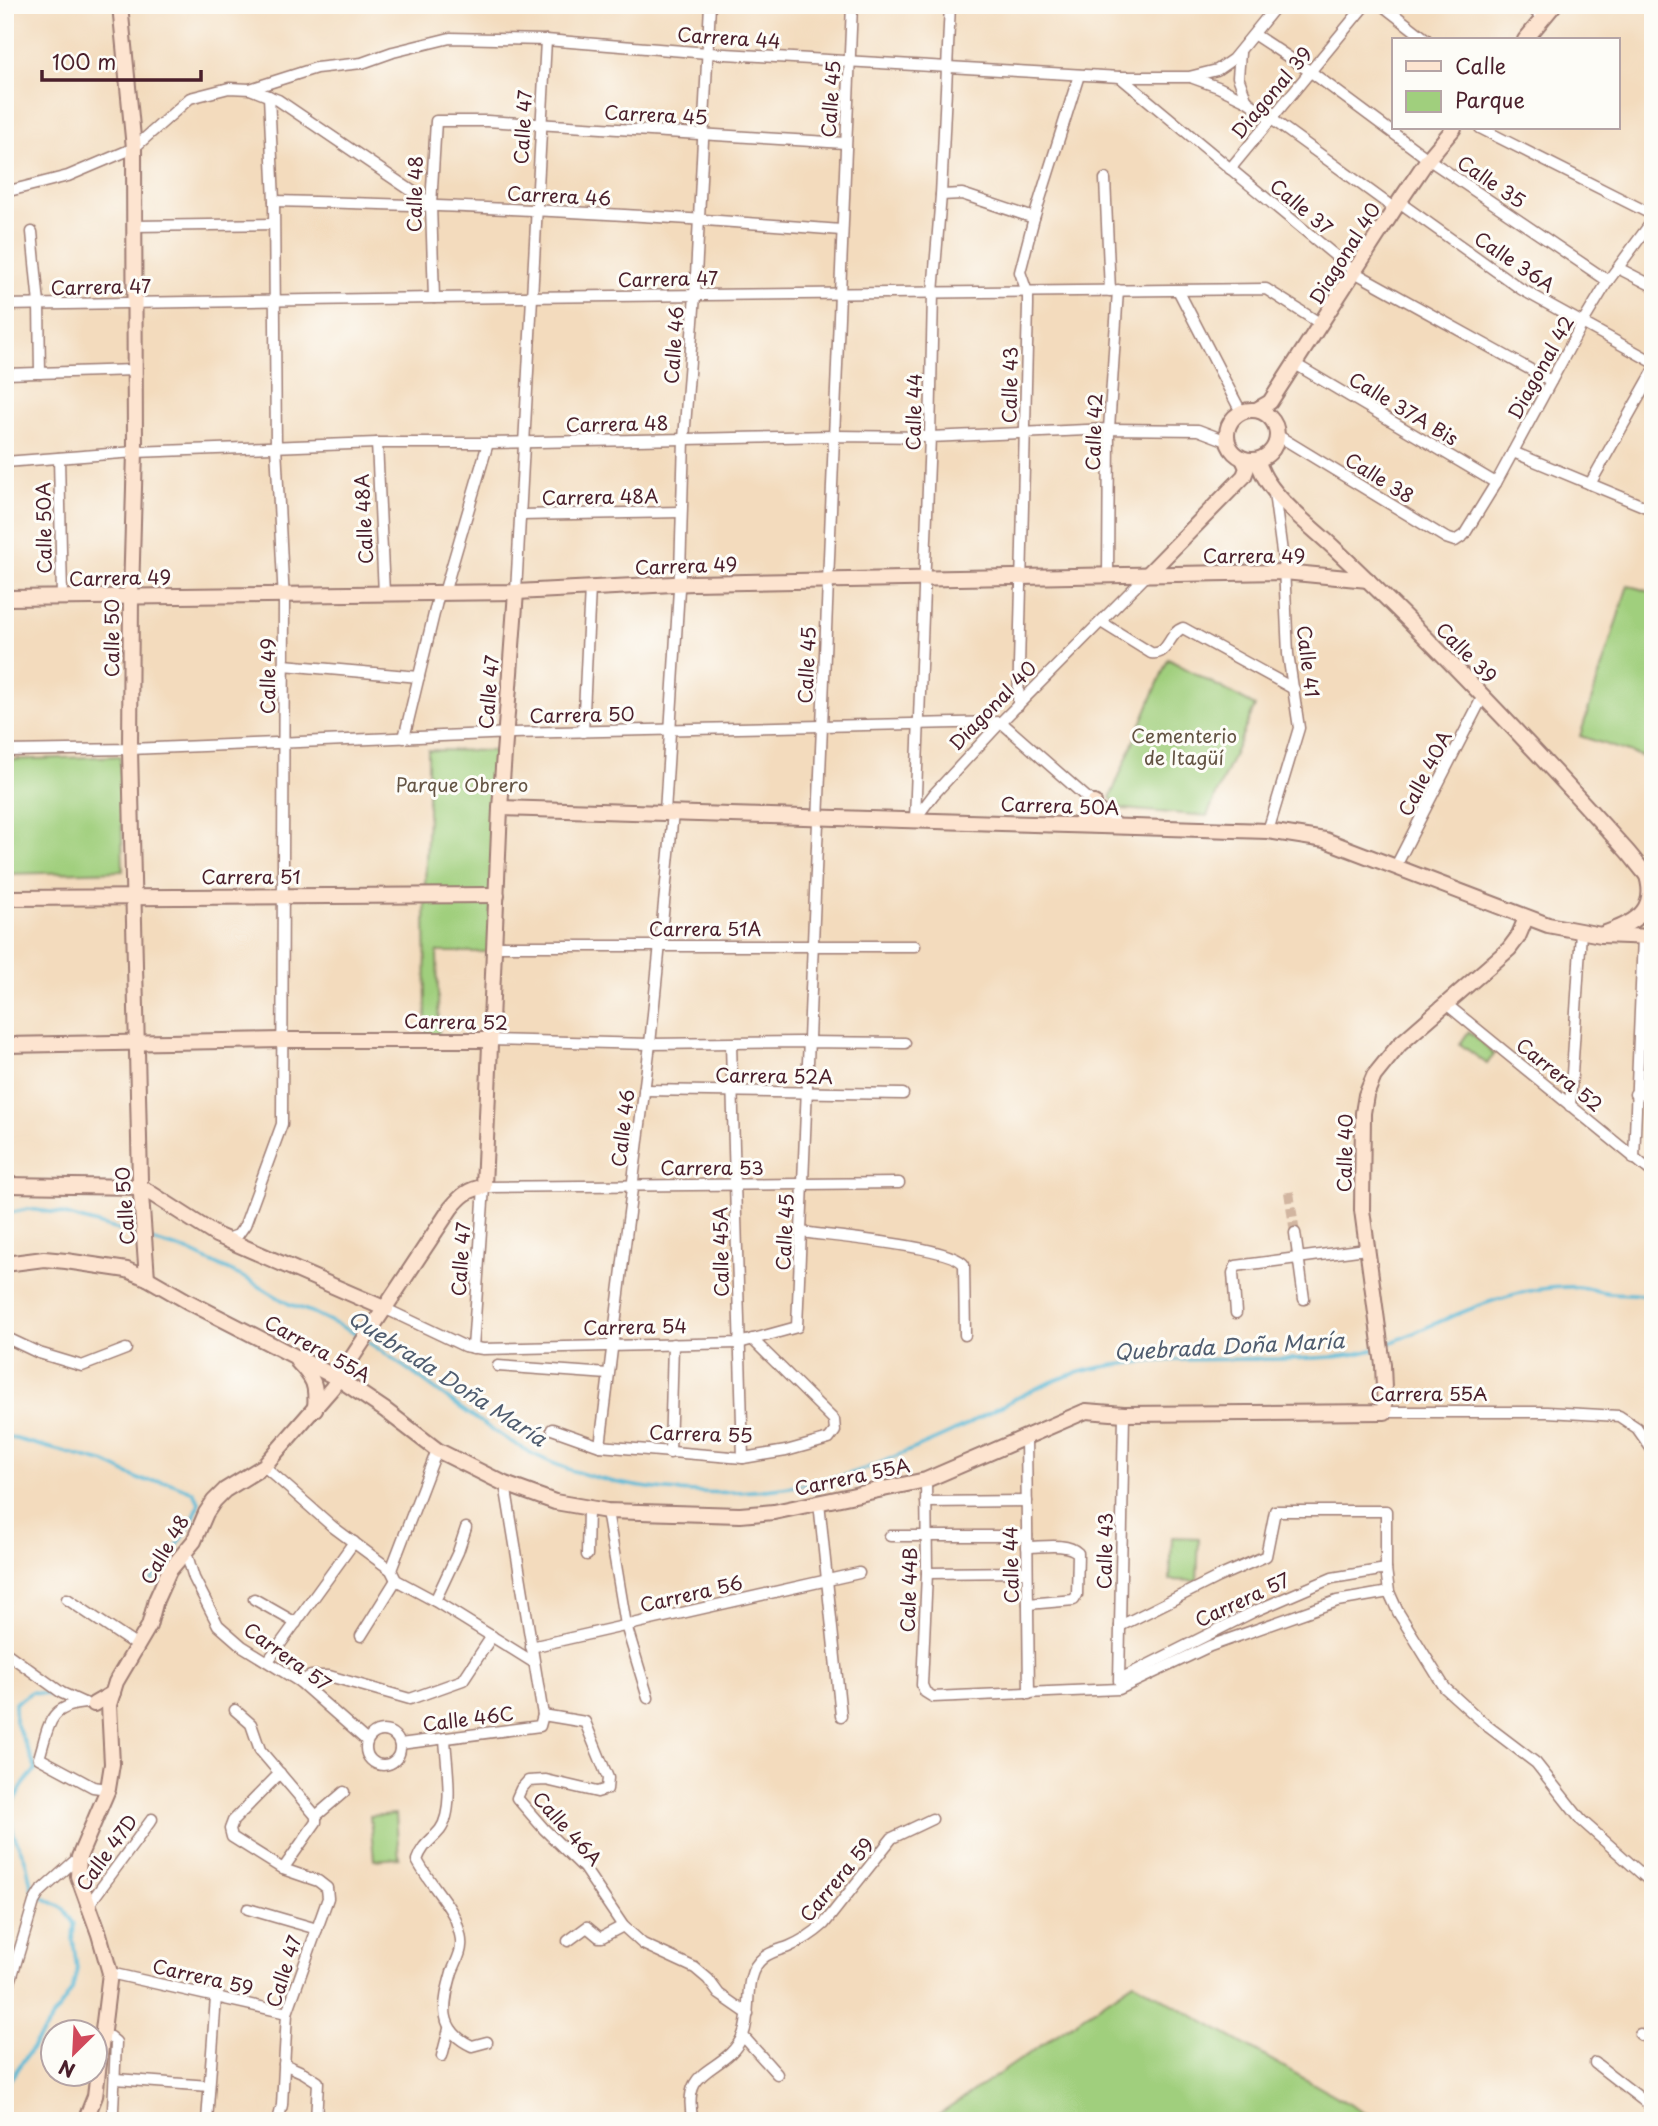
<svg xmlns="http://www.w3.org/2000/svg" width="1658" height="2126" viewBox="0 0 1658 2126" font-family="'Playpen Sans',sans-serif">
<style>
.green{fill:#a0cf7d;stroke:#757754;stroke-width:2}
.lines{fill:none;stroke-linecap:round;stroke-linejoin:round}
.stream{stroke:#56b8d5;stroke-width:3.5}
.street-tunnel{stroke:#d1b5a0;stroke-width:10;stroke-dasharray:10 5;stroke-linecap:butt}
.street-casing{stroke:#9e7d74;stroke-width:13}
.secondary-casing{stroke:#9e7d74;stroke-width:18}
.street{stroke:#fff;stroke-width:10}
.secondary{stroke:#fde4d0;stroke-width:14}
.labels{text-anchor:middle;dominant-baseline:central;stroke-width:6;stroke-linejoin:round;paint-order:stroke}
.street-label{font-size:19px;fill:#4a1f2b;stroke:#fdfcf7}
.park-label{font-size:19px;fill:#645444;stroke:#fdfcf7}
.water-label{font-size:21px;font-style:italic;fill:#4f5c6f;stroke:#fdfcf7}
</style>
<rect width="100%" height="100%" fill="#fdfcf7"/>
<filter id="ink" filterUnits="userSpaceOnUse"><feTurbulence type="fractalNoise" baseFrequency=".0143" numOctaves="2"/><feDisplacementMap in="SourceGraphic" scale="14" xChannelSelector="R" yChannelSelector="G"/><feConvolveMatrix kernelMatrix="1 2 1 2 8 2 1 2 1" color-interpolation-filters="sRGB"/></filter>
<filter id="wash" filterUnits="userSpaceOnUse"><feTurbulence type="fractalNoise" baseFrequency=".00686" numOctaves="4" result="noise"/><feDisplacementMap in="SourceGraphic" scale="28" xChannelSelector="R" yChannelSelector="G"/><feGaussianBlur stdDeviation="1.57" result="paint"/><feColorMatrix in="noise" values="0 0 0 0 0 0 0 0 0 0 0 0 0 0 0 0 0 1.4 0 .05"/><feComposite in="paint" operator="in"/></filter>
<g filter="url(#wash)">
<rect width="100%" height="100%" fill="#f3dbbd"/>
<g class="green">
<path d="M1628 585 1653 593V760L1580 736Z"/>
<path d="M1168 659 1255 706 1207 816 1123 809 1110 798Z"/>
<path d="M428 750 497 751 489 952H437L439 1036 426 1037 425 884 428 815Z"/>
<path d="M120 756 123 871 5 874V760Z"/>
<path d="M1469 1031 1494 1054 1487 1064 1460 1044Z"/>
<path d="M1172 1537 1199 1538 1197 1581 1170 1580Z"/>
<path d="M396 1814 399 1858 374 1860 370 1816Z"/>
<path d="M1134 1982 1379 2121H930Z"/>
</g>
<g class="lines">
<g class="stream">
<path d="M5 1214 28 1209 58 1213 140 1236"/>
<path d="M147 1239 188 1251 247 1279 289 1304 314 1313 362 1337"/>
<path d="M368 1342C424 1378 474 1423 533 1454 630 1504 786 1504 885 1461 908 1451 932 1442 954 1431 1001 1408 1044 1378 1097 1368 1153 1357 1222 1360 1280 1359 1313 1358 1344 1359 1376 1349"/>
<path d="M1383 1346C1445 1321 1509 1284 1578 1287 1589 1288 1599 1292 1610 1293 1625 1294 1638 1293 1653 1297"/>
<path d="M5 1436 106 1463 140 1480 168 1482 193 1492 199 1502C192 1532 168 1556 151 1582"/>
<path d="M5 2087 72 1990 77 1969 73 1939 74 1924 64 1909 33 1892C29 1881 29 1870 25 1859 22 1851 16 1842 14 1834 5 1808 20 1787 36 1769L15 1721V1703L32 1692 62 1697"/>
</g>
</g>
</g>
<g filter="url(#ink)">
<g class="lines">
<path class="street-tunnel" d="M1289 1192 1295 1233"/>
<g class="street-casing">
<g id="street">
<path d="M1382 5 1427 40"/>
<path d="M1528 5 1543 18"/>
<path d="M1255 35 1311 72 1428 159 1608 281"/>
<path d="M1240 53 1238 77 1247 101"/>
<path d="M1120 77 1356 273 1551 381"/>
<path d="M1193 78 1218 87 1247 101 1395 209"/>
<path d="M250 89 278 100 431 204"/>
<path d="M1480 128 1653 215"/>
<path d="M1230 169 1365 5"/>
<path d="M1105 179 1110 291"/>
<path d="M5 192 68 176 134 148 190 98 229 88 250 89 316 68 362 63 393 52 450 38 546 40 708 53 1120 77H1189L1217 70 1233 59 1277 5"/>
<path d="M941 195 962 194 1034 218"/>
<path d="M274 201C463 205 652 215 841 230"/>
<path d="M1399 202 1521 289 1653 362"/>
<path d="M134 226 273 224"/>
<path d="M32 232 39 304 40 373"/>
<path d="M1618 268 1653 286"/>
<path d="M1178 290 1241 412"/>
<path d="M434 298 431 205 436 121H487L845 143"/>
<path d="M5 305 434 298 1266 289 1321 324"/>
<path d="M1295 364 1496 483"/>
<path d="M5 374 135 370"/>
<path d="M1277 435 1446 538 1455 541 1464 535 1496 483 1582 324 1608 281 1653 220"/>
<path d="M377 443 384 593"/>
<path d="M1513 452 1653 510"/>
<path d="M59 458 62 596"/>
<path d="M5 462 135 452 377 443H488L834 436 930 437 1109 429 1198 430 1227 441"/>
<path d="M1590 484 1653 372"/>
<path d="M520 515 681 512"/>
<path d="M1108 575 1109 429 1118 290"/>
<path d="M516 592 546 40"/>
<path d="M444 593 488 443"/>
<path d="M1101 622 1151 653C1169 656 1168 633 1183 628L1294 689"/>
<path d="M284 665 419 677"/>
<path d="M1018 706 1028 305V295L1020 272 1034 218 1079 75"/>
<path d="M583 732 590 588"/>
<path d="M404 738 439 593"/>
<path d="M5 751 130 749 513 733 1001 722 1119 826"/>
<path d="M665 812 680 573 684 439 695 295 710 5"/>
<path d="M915 819 930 437 933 293 941 195 950 5"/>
<path d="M915 819 934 794 1001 722 1148 574"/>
<path d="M1268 831 1299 728 1288 654 1284 567 1274 493"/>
<path d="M1396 866 1483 696"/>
<path d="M494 946H915"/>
<path d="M1445 1003 1653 1173"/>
<path d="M490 1040 650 1044 801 1042 905 1043"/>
<path d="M731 1044 743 1458"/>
<path d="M644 1090 903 1094"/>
<path d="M1635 1094 1653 1095"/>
<path d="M1570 1106 1581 932"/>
<path d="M1634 1159 1643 937"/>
<path d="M801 1232C828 1236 953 1246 964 1265L965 1335"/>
<path d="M1295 1233 1304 1299"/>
<path d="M227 1239 238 1235 245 1225 282 1124 284 601 276 447 274 201 269 96"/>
<path d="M386 1309 464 1346 483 1349 739 1343 797 1327 852 5"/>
<path d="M1236 1313 1233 1273 1236 1266 1366 1249"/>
<path d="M5 1337 39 1353 82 1366 126 1349"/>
<path d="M473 1348 484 1187 899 1183"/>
<path d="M498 1366 608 1374"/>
<path d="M1385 1412H1547L1619 1416 1637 1428 1653 1451"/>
<path d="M552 1429 600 1446 743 1458 786 1451 829 1439 835 1431 834 1420 752 1339"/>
<path d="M1026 1437 1029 1694"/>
<path d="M600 1446 650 1044 673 813"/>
<path d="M670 1453 673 1344"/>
<path d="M264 1466 333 1527 391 1570 396 1580 435 1601 533 1662"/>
<path d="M926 1480 927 1573 922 1685 925 1692 933 1697 1119 1689 1210 1646 1337 1601 1389 1592"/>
<path d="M819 1502 841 1716"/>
<path d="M926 1502 1027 1501"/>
<path d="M607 1511 626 1625 648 1698"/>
<path d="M890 1536H1027"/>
<path d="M1027 1547C1042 1547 1067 1542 1078 1553L1077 1595 1074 1600 1028 1604"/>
<path d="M186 1552 194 1578 218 1625 242 1646 300 1682 367 1741"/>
<path d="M587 1555 588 1508"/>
<path d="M391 1570 437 1450"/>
<path d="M927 1573 1027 1572"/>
<path d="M67 1599 137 1646"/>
<path d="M254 1599 296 1623"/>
<path d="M435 1601 458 1552 466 1528"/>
<path d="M1120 1626 1218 1577 1266 1556 1275 1511H1386V1569L1389 1592 1398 1612 1445 1688 1486 1725 1536 1763 1581 1820 1653 1884"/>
<path d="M361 1636 396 1580"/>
<path d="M531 1647 859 1573"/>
<path d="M5 1652 62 1693 84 1703"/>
<path d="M268 1661 354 1542"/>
<path d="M1120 1679 1253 1612 1332 1578 1386 1569"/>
<path d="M1119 1681 1124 1414"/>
<path d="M300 1682 311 1676H329L410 1699 463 1680 492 1636"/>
<path d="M85 1703C47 1706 49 1727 39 1758L93 1787 108 1789"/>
<path d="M235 1710 251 1724 260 1750 316 1816V1822L283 1869"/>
<path d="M543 1715 585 1722 608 1778 607 1789 597 1792 546 1780 528 1781 521 1789 517 1798 544 1829 584 1868 623 1926 643 1944 695 1968 708 1979 719 1994 748 2014"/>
<circle cx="383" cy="1748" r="17"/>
<path d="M445 1738C446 1763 455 1810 440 1830 430 1842 423 1844 417 1860 426 1879 454 1909 457 1924 459 1930 462 1940 461 1946 461 1954 455 1964 452 1972 443 2004 437 2030 472 2046L487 2042"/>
<path d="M400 1744 540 1726 543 1715 505 1484"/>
<path d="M316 1816 344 1792"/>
<path d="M87 1907 152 1819"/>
<path d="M248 1909 317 1929"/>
<path d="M568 1941 587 1927 599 1937H602L623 1926"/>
<path d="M110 1973 287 2013"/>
<path d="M5 1999 34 1902 40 1892 79 1857"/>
<path d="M1640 2034 1653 2042"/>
<path d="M101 2036 110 2037 116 2042 113 2110 114 2118 117 2121"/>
<path d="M743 2036 777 2074"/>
<path d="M442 2056 449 2029"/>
<path d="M1595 2063 1653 2108"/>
<path d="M284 2064 304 2073 318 2082 316 2121"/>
<path d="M116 2079 209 2086"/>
<path d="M207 2121 216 1997"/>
<path d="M278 2121 282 2105 287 2013 328 1898 327 1888 318 1881 283 1869 232 1837 230 1829 233 1821 280 1773"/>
<path d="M693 2121C679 2063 726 2075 743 2035 753 2012 741 1975 763 1958 770 1952 779 1950 788 1947 802 1941 813 1934 824 1924L892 1838 932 1819"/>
</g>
</g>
<g class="secondary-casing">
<g id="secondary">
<path d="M120 5 134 148 135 452 131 595 130 749 140 1181 147 1278"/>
<path d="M1525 40 1554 5"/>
<circle cx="1252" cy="435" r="25"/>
<path d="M1256 410 1270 402 1399 202 1428 159 1454 128"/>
<path d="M1258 460C1264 492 1310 525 1333 547 1435 643 1532 746 1626 850 1635 860 1643 872 1653 882"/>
<path d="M1148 574 1244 476 1247 468 1243 459"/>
<path d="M5 598 516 592 693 583 1284 572 1368 580"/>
<path d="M500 808 1268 831 1325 840 1548 925 1601 935 1653 937"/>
<path d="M1078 824 1090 818 1094 803"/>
<path d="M5 898 497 895"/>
<path d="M1603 934C1632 923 1658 913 1647 876"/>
<path d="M5 1045 282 1040H490"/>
<path d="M5 1185 141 1187"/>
<path d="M141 1187 216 1235 386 1309"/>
<path d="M5 1264 44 1259 66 1261 127 1270 147 1278 187 1301 339 1379 385 1410 437 1450 505 1484 555 1502 607 1511 740 1515 774 1512 926 1480 1086 1411 1124 1414 1385 1412 1383 1365 1362 1210 1363 1113 1366 1095 1374 1076 1399 1045 1509 949 1518 937 1526 918"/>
<path d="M297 1361C314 1379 317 1384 315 1409"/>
<path d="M94 1704 113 1693"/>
<path d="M85 2121 95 2096 110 1973 99 1934 78 1876 79 1857 108 1789 112 1764 109 1705 116 1682 149 1626 156 1600 169 1571 194 1541 206 1513 214 1501 225 1490 264 1466 332 1388 451 1208C461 1196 468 1189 484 1187L500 808 516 592"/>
</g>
</g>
<use href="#street" class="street"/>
<use href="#secondary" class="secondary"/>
</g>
</g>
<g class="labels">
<g class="street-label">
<text transform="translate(729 37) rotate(4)">Carrera 44</text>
<text transform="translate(1271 92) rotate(-50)">Diagonal 39</text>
<text transform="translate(830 99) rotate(-86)">Calle 45</text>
<text transform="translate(656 114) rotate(3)">Carrera 45</text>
<text transform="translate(522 127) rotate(-87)">Calle 47</text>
<text transform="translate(1492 181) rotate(34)">Calle 35</text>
<text transform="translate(414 194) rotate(-89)">Calle 48</text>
<text transform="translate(559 195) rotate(3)">Carrera 46</text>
<text transform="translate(1302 206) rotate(40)">Calle 37</text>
<text transform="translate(1344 253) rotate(-58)">Diagonal 40</text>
<text transform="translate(1515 261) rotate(34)">Calle 36A</text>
<text transform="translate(668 278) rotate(-1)">Carrera 47</text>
<text transform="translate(101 286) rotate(-1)">Carrera 47</text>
<text transform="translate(673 345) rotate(-86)">Calle 46</text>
<text transform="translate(1540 367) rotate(-61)">Diagonal 42</text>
<text transform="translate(1009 385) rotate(-89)">Calle 43</text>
<text transform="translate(1404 408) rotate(31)">Calle 37A Bis</text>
<text transform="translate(913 412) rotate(-89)">Calle 44</text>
<text transform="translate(617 423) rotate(-1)">Carrera 48</text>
<text transform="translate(1093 432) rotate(-88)">Calle 42</text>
<text transform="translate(1380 477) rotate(32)">Calle 38</text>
<text transform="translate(600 496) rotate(-1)">Carrera 48A</text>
<text transform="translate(363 519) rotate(-93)">Calle 48A</text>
<text transform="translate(43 528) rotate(-91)">Calle 50A</text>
<text x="1254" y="555">Carrera 49</text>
<text transform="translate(686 565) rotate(-2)">Carrera 49</text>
<text transform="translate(120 577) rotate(-1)">Carrera 49</text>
<text transform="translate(111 638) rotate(-90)">Calle 50</text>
<text transform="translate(1467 652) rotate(45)">Calle 39</text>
<text transform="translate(1309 661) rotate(83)">Calle 41</text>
<text transform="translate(806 665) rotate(-87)">Calle 45</text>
<text transform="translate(267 676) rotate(-90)">Calle 49</text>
<text transform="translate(488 692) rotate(-85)">Calle 47</text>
<text transform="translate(992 705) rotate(-46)">Diagonal 40</text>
<text transform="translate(582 714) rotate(-1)">Carrera 50</text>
<text transform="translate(1424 773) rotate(-63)">Calle 40A</text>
<text transform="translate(1060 805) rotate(2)">Carrera 50A</text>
<text x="251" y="876">Carrera 51</text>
<text x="705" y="928">Carrera 51A</text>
<text transform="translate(456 1021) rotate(1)">Carrera 52</text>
<text transform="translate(1560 1074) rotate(39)">Carrera 52</text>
<text transform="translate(774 1075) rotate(1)">Carrera 52A</text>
<text transform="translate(622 1128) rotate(-83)">Calle 46</text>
<text transform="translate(1344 1153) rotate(-89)">Calle 40</text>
<text x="712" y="1167">Carrera 53</text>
<text transform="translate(124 1206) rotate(-94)">Calle 50</text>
<text transform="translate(784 1232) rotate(-87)">Calle 45</text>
<text transform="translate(720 1252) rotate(-91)">Calle 45A</text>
<text transform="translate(460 1259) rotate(-86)">Calle 47</text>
<text transform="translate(635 1326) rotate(-1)">Carrera 54</text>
<text transform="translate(318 1348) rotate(29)">Carrera 55A</text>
<text x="1429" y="1393">Carrera 55A</text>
<text transform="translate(701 1433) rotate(2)">Carrera 55</text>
<text transform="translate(852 1476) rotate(-12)">Carrera 55A</text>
<text transform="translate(164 1549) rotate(-60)">Calle 48</text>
<text transform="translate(1104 1551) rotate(-89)">Calle 43</text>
<text transform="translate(1010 1565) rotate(-91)">Calle 44</text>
<text transform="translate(908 1590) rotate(-88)">Cale 44B</text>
<text transform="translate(691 1593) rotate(-13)">Carrera 56</text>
<text transform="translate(1242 1599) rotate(-25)">Carrera 57</text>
<text transform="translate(288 1656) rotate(36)">Carrera 57</text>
<text transform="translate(468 1718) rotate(-7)">Calle 46C</text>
<text transform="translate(568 1828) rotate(48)">Calle 46A</text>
<text transform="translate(106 1852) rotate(-54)">Calle 47D</text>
<text transform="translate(836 1879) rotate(-50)">Carrera 59</text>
<text transform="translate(283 1971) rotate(-72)">Calle 47</text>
<text transform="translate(203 1976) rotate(13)">Carrera 59</text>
</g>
<g class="park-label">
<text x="1184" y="735">Cementerio<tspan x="1184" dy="22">de Itagüí</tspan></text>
<text x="462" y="784">Parque Obrero</text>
</g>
<g class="water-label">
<text transform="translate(1229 1345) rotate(-3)">Quebrada Doña María</text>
<text transform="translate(448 1377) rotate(33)">Quebrada Doña María</text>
</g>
</g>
<rect width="1658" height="2126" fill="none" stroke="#fdfcf7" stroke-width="28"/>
<rect x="1392" y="38" width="228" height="91" fill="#fdfcf7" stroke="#b5a4a5" stroke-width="2"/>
<rect x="1406" y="61" width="35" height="10" fill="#fde4d0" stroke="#b5a4a5" stroke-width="2"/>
<text x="1455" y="74" font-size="21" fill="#4a1f2b">Calle</text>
<rect x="1406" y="91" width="35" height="21" fill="#a0cf7d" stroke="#b5a4a5" stroke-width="2"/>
<text x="1455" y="108" font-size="21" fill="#4a1f2b">Parque</text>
<g transform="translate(74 2053) rotate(204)"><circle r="33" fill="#fdfcf7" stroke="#b5a4a5" stroke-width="2"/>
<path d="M0-5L12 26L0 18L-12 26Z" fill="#d1495b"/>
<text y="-10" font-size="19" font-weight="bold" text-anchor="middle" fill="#4a1f2b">N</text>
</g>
<path d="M42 70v10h159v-10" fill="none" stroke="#4a1f2b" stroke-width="3.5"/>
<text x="52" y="70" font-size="21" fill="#4a1f2b" stroke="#fdfcf7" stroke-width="5" paint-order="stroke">100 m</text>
</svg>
